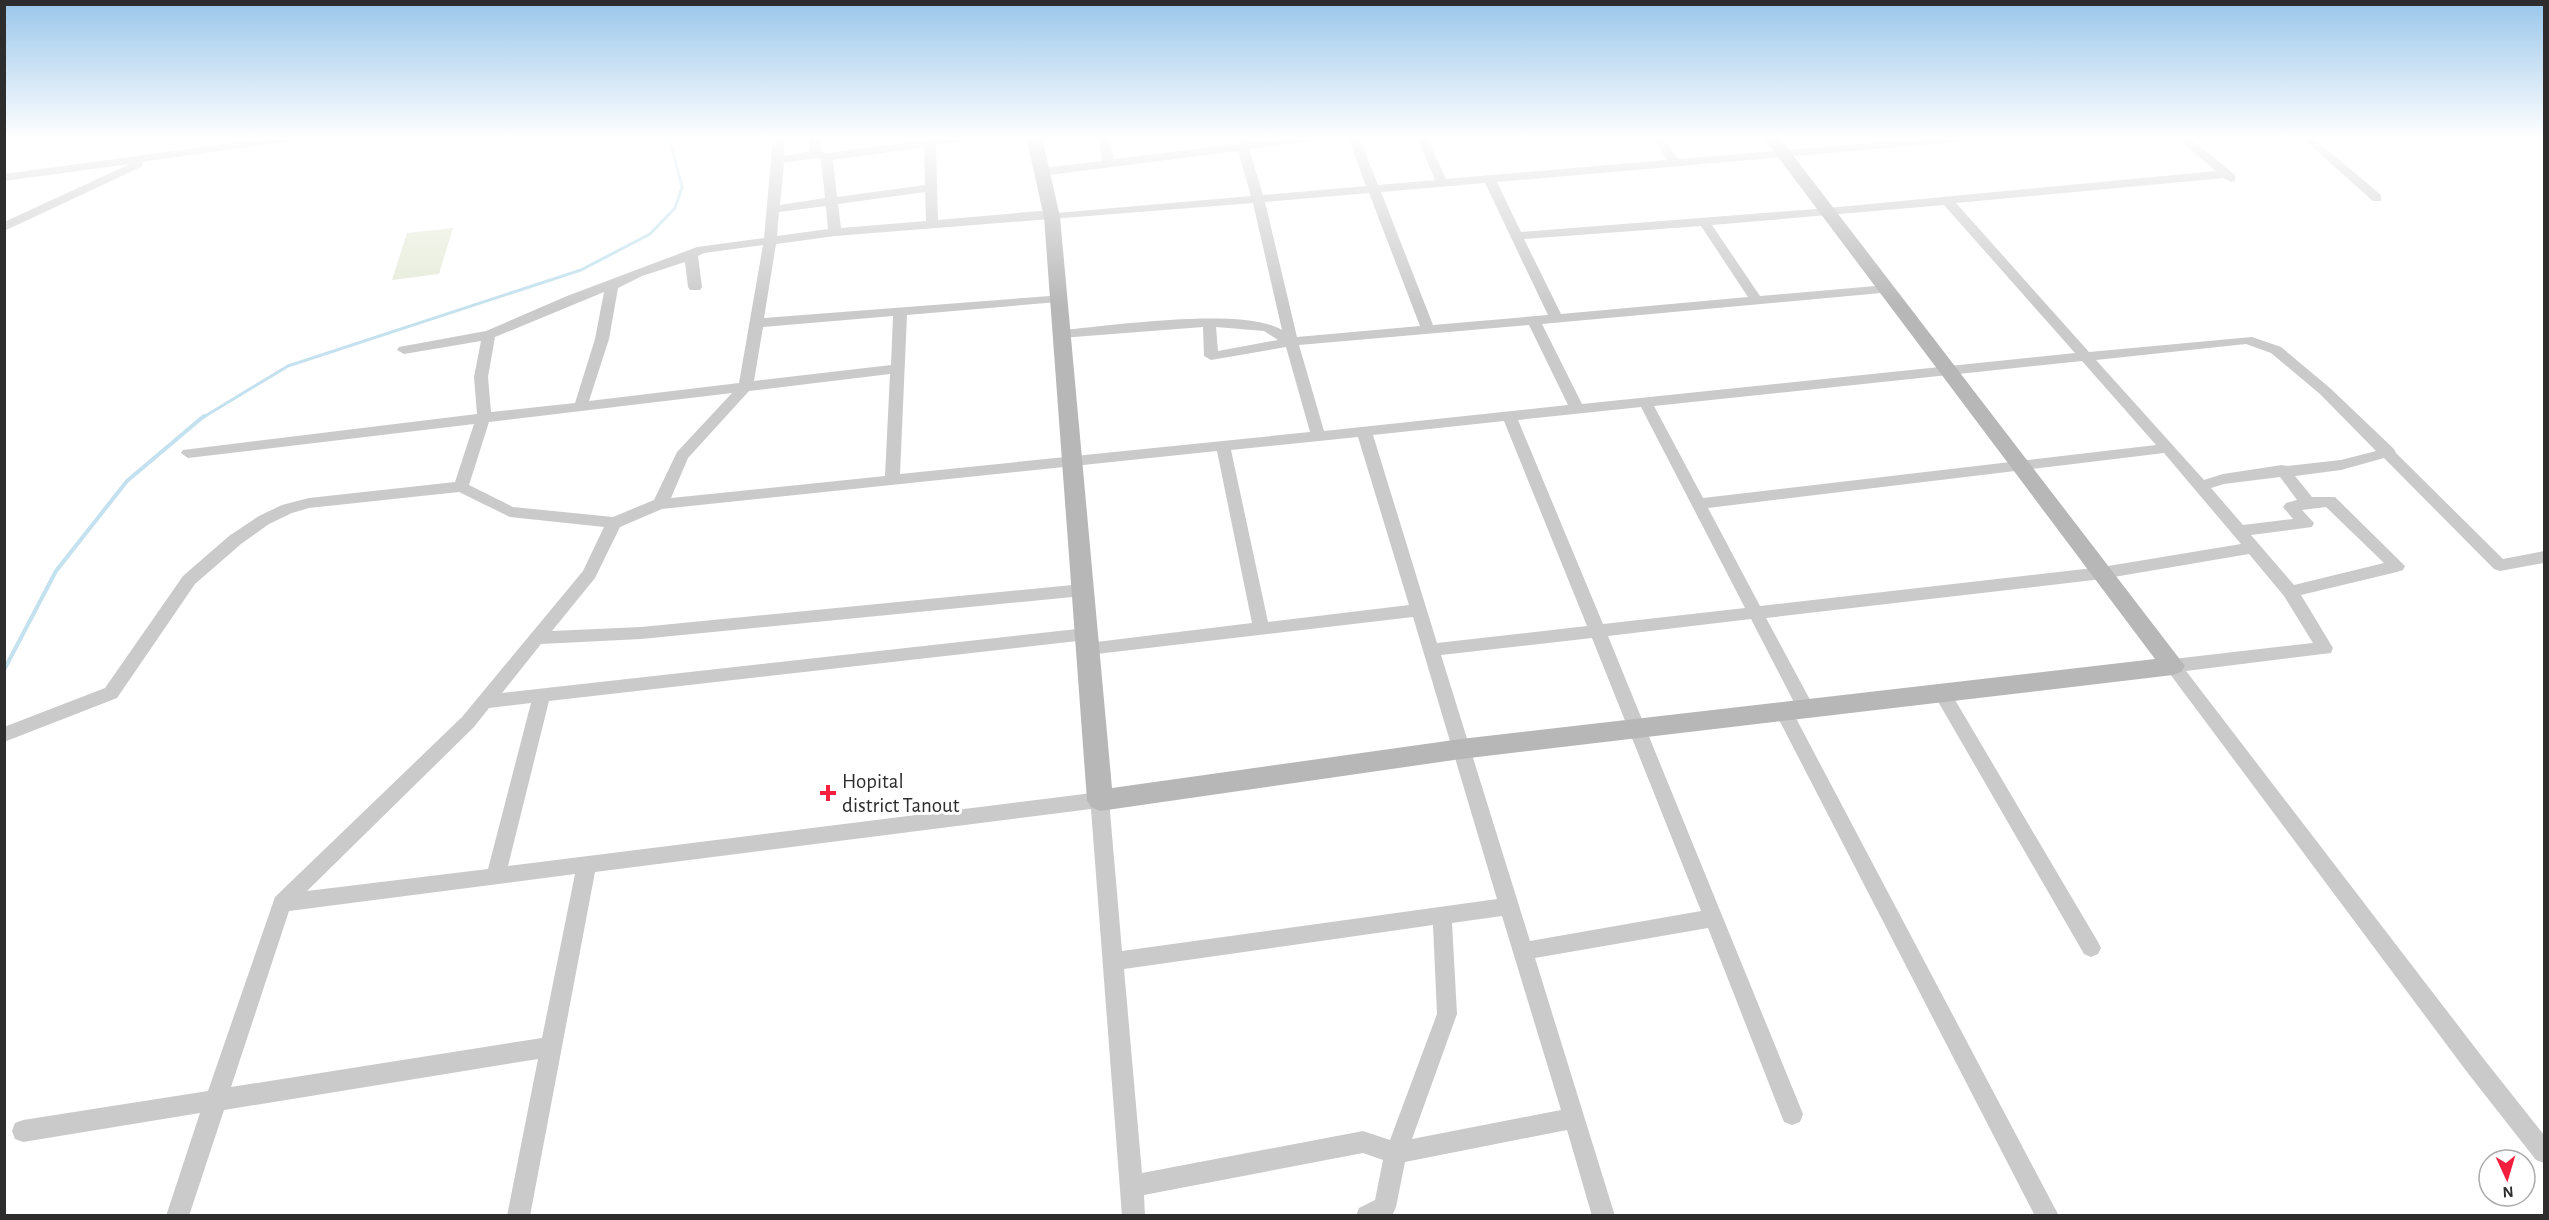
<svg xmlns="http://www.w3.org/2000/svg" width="2549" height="1220" viewBox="0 0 2549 1220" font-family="'Alegreya Sans',sans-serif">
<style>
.green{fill:#e5ecd9}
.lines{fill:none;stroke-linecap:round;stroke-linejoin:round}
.stream-far1{stroke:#c3e1ee;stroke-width:3}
.stream{stroke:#c3e1ee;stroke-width:4}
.street{fill:#cacaca;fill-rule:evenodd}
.secondary{fill:#b7b7b7;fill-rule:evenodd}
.poi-dot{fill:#f41f3e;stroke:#fff;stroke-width:2}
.labels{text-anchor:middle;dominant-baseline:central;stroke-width:6;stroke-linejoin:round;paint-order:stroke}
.poi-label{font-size:21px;fill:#2d2d2d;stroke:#fff;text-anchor:start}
</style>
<rect width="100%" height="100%" fill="#fff"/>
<path class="green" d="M453 228 439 274 392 280 407 233Z"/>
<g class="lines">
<path class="stream-far1" d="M202 418 288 366 581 270 650 234 675 208 682 187 669 137"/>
<path class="stream" d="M4 670 56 571 127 481 204 416"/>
<g class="street">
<path d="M277 137H305L299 140 141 162 143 165 141 167 4 231V222L130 164 4 181V174Z"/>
<path d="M773 137H784V156L810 151 809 137H819L822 152 827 153 930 139 975 137 970 140 936 145 938 220 1051 210 1056 213 1251 196 1238 151 1041 176 1035 172 1041 168 1102 161 1099 137H1110L1113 159 1236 144 1238 137H1248V143L1296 137H1326L1321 140 1249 149 1263 195 1366 186 1348 137H1359L1378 185 1435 180 1417 137H1427L1446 179 1667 160 1653 137H1663L1678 159 1943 137H1985L1979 140 1497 182 1521 232 1828 208 2216 171 2176 137H2189L2235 175V181L2231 182 2224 178 1956 203 2089 352 2252 337 2281 347 2330 388 2394 449 2396 453 2503 559 2544 551V563L2500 571 2494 569 2384 458 2341 470 2295 476 2312 497H2335L2405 566 2403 570 2397 572 2301 595 2333 648 2331 653 2186 671 2483 1058 2544 1135V1163L2536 1160 2467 1072 2164 666 2167 661 2173 659 2313 643 2284 596 2249 554 2102 579 1766 618 1815 709 1812 714 1806 716 1800 714 1751 619 1608 636 1803 1114 1800 1122 1792 1125 1784 1122 1708 928 1535 958 1615 1216H1592L1567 1130 1405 1162 1396 1207 1392 1216H1356L1359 1208 1375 1200 1383 1160 1363 1153 1144 1195 1145 1216H1122L1091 809 595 872 530 1216H507L538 1059 224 1110 189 1216H166L200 1113 23 1142 15 1139 12 1131 15 1123 23 1120 208 1091 275 897 462 717 583 571 604 527 510 517 459 492 309 508 292 513 269 524 241 544 195 584 117 698 4 742V727L105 688 183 576 229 536 259 516 282 505 309 498 455 482 474 424 188 458 181 453 183 450 477 414 474 377 481 341 404 354 397 350 399 347 486 331 567 296 697 247 764 238ZM924 147 925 185 837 197 833 160ZM816 158 821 159 825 198 780 205 784 163ZM1485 183 1548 315 1433 325 1381 192ZM925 192 926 221 841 228 838 204ZM1369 193 1420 326 1297 337 1265 202ZM1253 203 1282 330C1243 306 1110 326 1061 330L1054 334 1061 338 1203 327 1204 356 1211 360 1286 347 1310 432 900 474 907 315 1058 302 1063 301 1065 298 1063 295 764 318 776 244 835 236ZM1944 205 2075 353 1582 404 1542 324 1892 292 1894 289 1887 285 1760 296 1712 225ZM826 206 828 229 777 236 779 212ZM1701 226 1748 297 1561 314 1524 239ZM763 245 739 383 589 401 609 339 618 288 642 276 685 262 688 287 690 290H700L702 287 698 256 704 253ZM604 292 595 339 575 403 491 412 488 377 495 337ZM893 316 891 365 754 381 763 327ZM1529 325 1568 405 1324 431 1299 345ZM1216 327 1264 331 1278 340 1218 351ZM2246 344 2271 353 2320 394 2376 451 2341 460 2287 466 2282 465 2223 474 2204 480 2096 360ZM2082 361 2156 445 1703 498 1654 406ZM890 374 885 476 671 498 688 458 749 391ZM732 393 677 452 654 500 613 517 513 507 469 485 489 422ZM1641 407 1745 608 1603 624 1518 420ZM1504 421 1587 626 1437 643 1373 435ZM1358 437 1409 605 1268 622 1231 450ZM1217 451 1252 623 1088 643 1082 644 1080 649 1082 654 1088 655 1413 617 1497 899 1122 951 1109 800 1107 795 1100 792 508 866 549 701 1086 640 1092 638 1094 634 1092 630 1086 628 502 693 541 644 641 639 1083 596 1089 594 1091 590 1089 586 1083 584 641 627 552 631 595 578 620 527 662 509ZM2164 453 2241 544 2102 567 1760 606 1708 508ZM2280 477 2297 500 2286 503 2283 507 2293 519 2243 525 2211 488 2224 484ZM2326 507 2384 563 2294 585 2251 535 2312 527 2314 523 2302 510ZM1592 638 1701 911 1530 941 1441 655ZM531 703 488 869 307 891 474 727 489 708ZM575 874 542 1038 231 1087 289 911ZM1502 916 1561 1110 1412 1139 1457 1014 1452 923ZM1433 925 1437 1014 1390 1140 1363 1131 1142 1173 1124 969Z"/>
<path d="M2301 137H2312L2381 195V201H2373Z"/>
<path d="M1942 686 1948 688 2098 942 2101 948 2098 954 2091 957 2084 954 1936 698 1933 693 1936 688Z"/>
<path d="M1784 705 1790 707 2059 1216H2035L1775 712 1778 707Z"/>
</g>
<path class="secondary" d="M1026 137H1042L1060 217 1112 788 1461 739 2155 659 1763 137H1779L2185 666 2181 672 2173 675 1461 759 1100 811 1091 807 1087 800 1044 217Z"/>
</g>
<linearGradient id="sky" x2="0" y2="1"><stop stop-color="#99c6ea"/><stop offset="0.45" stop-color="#fff"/><stop offset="1" stop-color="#fff" stop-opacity="0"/></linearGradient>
<rect width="2549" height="307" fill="url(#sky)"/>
<path class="poi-dot" d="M825 784h6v6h6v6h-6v6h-6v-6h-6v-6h6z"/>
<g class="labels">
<g class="poi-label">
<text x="842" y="781">Hopital<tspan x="842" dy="24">district Tanout</tspan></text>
</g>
</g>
<rect width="2549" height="1220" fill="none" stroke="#2d2d2d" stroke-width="12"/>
<g transform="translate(2507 1178) rotate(176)"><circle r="28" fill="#ffffff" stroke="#ababab" stroke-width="1.5"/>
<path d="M0-4.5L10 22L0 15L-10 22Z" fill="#f41f3e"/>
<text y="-9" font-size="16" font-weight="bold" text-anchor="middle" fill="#2d2d2d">N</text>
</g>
</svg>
